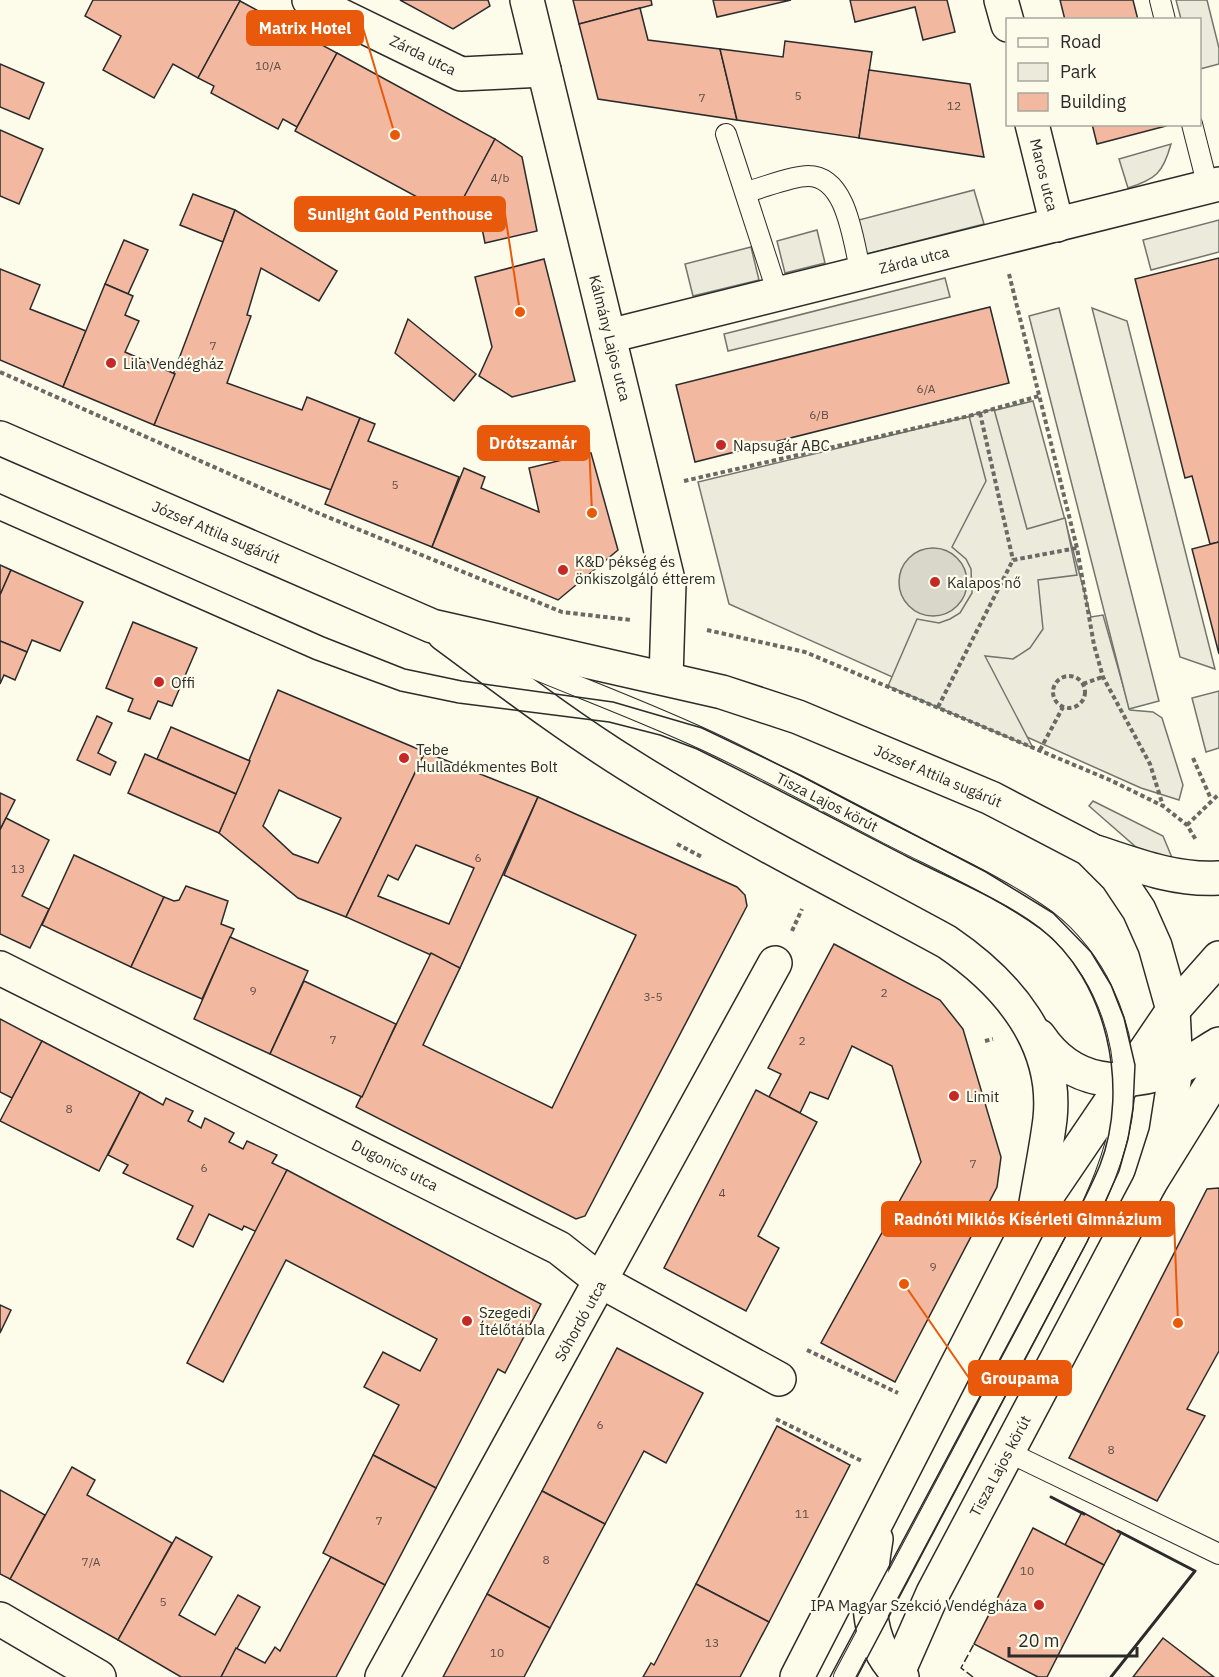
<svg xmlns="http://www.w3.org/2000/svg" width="1219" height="1677" viewBox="0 0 1219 1677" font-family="'IBM Plex Sans',sans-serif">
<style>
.green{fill:#ecebdb;stroke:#74746e;stroke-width:1.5}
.parking{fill:#eceadb;stroke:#74746e;stroke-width:1.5}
.water{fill:#d8d7c9;stroke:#74746e;stroke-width:1.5}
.building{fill:#f2b8a0;stroke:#2b2b2b;stroke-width:1.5;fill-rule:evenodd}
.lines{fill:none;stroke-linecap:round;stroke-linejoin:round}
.lane-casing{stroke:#2b2b2b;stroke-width:22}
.street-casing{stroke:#2b2b2b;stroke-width:36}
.secondary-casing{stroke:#2b2b2b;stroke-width:36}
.path{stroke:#6a6964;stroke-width:4;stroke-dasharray:4.5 3;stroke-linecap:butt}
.lane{stroke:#fdfbea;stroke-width:20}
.street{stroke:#fdfbea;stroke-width:33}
.secondary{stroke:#fdfbea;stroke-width:33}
.tram{stroke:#2b2b2b;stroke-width:1.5}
.fence{stroke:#2b2b2b;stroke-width:1.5;stroke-dasharray:8 3;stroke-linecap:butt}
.wall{stroke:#2b2b2b;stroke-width:3}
.poi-dot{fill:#c62828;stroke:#fdfbea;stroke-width:2}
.labels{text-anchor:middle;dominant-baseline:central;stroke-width:4.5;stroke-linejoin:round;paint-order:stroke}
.number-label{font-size:12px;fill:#5d4e48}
.street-label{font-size:15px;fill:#2b2b2b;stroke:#fdfbea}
.poi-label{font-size:15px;fill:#2b2b2b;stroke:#fdfbea;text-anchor:start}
.leader{fill:none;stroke:#e8590c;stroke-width:2}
.callout-dot{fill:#e8590c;stroke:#fdfbea;stroke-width:2}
.callout{fill:#e8590c;stroke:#e8590c;stroke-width:2}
.callout-label{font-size:16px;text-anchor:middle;font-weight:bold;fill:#fff}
</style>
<rect width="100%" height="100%" fill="#fdfbea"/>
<g class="green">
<path d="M1171 144C1163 173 1156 179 1128 188L1119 159Z"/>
<path d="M1033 401 1091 617 1103 615 1130 710 1153 712 1162 718 1183 785 1179 800 1141 788 729 604 698 482Z"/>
<path d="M1219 691V748L1206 752 1192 698Z"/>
<path d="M1093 801 1163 836 1173 860 1136 847 1089 806Z"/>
</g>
<g class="parking">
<path d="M1176 0H1207L1219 48V64L1200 69V20L1181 19Z"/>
<path d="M974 190 984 224 863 255 855 221Z"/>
<path d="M1219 220V252L1151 270 1143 240Z"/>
<path d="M817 230 825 263 785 273 777 241Z"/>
<path d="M751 247 759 280 693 296 685 264Z"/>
<path d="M945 278 950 297 728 351 724 334Z"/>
<path d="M1059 308 1159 701 1129 709 1029 316Z"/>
<path d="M1092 308 1127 321 1215 669 1180 657Z"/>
<path d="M994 409 1027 529 1065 518 1077 575 1038 580 1043 629 1030 648 1013 659 985 656 1033 748 888 686 917 619 939 623 950 619 960 613 972 593 971 569 966 559 952 547 986 481 969 416Z"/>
</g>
<circle class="water" cx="933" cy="582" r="34"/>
<g class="building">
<path d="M93 0H239L240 1 198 78 173 64 154 98 103 70 121 36 85 16Z"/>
<path d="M400 0H488L490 6 453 29Z"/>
<path d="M573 0H651L652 5 579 24Z"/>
<path d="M713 0H791L717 17Z"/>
<path d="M850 0H947L955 32 923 40 915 7 855 22Z"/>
<path d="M1060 0H1133L1138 20H1065Z"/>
<path d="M240 1 337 53 297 127 283 119 278 129 211 93 214 86 198 78Z"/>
<path d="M640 8 648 40 720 49 737 120 598 99 579 24Z"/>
<path d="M785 41 872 52 859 138 737 120 720 49 783 57Z"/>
<path d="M337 53 495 139 454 217 295 131Z"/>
<path d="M0 64 44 83 29 119 0 107Z"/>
<path d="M869 70 970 84 984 157 859 138Z"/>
<path d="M1092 124H1165L1166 126 1097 144Z"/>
<path d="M0 130 43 149 19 204 0 196Z"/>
<path d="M495 139 522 157 537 231 485 243 477 204 464 197Z"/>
<path d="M193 194 235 210 223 242 180 225Z"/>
<path d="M235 210 337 271 319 301 261 268 247 315 251 316 227 383 302 410 307 397 360 418 331 490 154 425Z"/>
<path d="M124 240 148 250 128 294 105 284Z"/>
<path d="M1219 258V542L1210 544 1192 476 1185 478 1135 279Z"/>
<path d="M544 259 575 381 512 397 479 376 492 347 475 277Z"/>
<path d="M0 269 40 285 30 309 86 331 63 387 0 360Z"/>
<path d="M105 284 133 296 125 315 139 321 125 352 175 374 154 425 63 387Z"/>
<path d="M990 307 1009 383 695 462 676 385Z"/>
<path d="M408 319 476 374 454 401 395 353Z"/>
<path d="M360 418 375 424 368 441 459 477 432 547 325 504Z"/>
<path d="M591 453 618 550 558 600 432 547 464 468 485 477 481 488 539 512 529 468Z"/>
<path d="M1219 542V654L1192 549Z"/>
<path d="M0 565 11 570 0 595Z"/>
<path d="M11 570 83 602 60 651 32 640 27 652 0 641V595Z"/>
<path d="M133 622 197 648 172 706 158 701 150 719 128 711 133 699 106 688Z"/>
<path d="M0 641 27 652 15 680 4 675 0 684Z"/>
<path d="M278 690 425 752 346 917 298 898 219 833ZM279 790 341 818 318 863 293 854 263 826Z"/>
<path d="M97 716 112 723 98 753 116 762 110 775 77 760Z"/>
<path d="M171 727 250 761 236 794 157 759Z"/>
<path d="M425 752 538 797 460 968 346 917ZM416 845 474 868 449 924 378 896 388 875 398 880Z"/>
<path d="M145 754 236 794 219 833 128 793Z"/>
<path d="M0 793 15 800 0 830Z"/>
<path d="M538 797 737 887 745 895 747 906 585 1216 576 1219 356 1107 431 953 460 968 423 1045 552 1108 636 935 504 875Z"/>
<path d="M6 818 49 840 22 896 49 909 30 948 0 934V830Z"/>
<path d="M74 855 164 897 131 967 42 925Z"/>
<path d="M186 886 228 901 221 924 234 929 202 999 131 967 164 897 174 901 179 900Z"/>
<path d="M230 937 308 971 270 1054 194 1019Z"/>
<path d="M834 944 940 1000 963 1029 1001 1157 997 1187 895 1382 821 1343 921 1162 892 1066 852 1046 828 1099 810 1092 800 1113 769 1097 781 1074 768 1068Z"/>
<path d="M304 981 396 1024 362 1097 270 1054Z"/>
<path d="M0 1019 42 1041 12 1098 0 1092Z"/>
<path d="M42 1041 140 1092 99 1171 0 1121Z"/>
<path d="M756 1090 817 1122 758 1236 779 1248 746 1311 664 1268Z"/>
<path d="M140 1092 163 1105 166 1098 193 1111 188 1121 201 1128 205 1118 234 1133 229 1142 243 1149 247 1141 277 1155 272 1163 287 1170 257 1232 244 1226 242 1230 209 1214 193 1247 177 1239 193 1206 123 1173 128 1165 108 1155Z"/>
<path d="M287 1170 541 1304 505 1373 498 1369 436 1488 373 1455 399 1405 364 1387 383 1352 420 1371 437 1339 286 1260 223 1382 187 1363Z"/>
<path d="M1219 1188V1351L1187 1409 1205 1416 1157 1501 1069 1458 1207 1189Z"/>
<path d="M0 1305 11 1310 0 1333Z"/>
<path d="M617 1348 703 1393 666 1463 644 1451 605 1524 542 1491Z"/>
<path d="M777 1426 850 1465 769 1622 696 1584Z"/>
<path d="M373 1455 436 1488 385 1585 323 1553Z"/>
<path d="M72 1467 95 1480 87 1495 172 1543 118 1640 10 1579Z"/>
<path d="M0 1490 45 1515 10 1579 0 1574Z"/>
<path d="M542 1491 605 1524 550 1628 487 1594Z"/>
<path d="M1082 1512 1121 1533 1104 1565 1065 1545Z"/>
<path d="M1033 1528 1104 1565 1047 1677H1038L974 1644Z"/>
<path d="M176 1537 212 1557 179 1615 215 1635 238 1595 260 1607 221 1677H181L118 1640Z"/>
<path d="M331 1557 385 1585 336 1677H221L236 1648 265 1663 275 1647 280 1651Z"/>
<path d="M696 1584 769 1622 740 1677H643L651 1663 654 1665Z"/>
<path d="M487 1594 550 1628 524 1677H443Z"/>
<path d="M1163 1638 1214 1677H1133Z"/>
</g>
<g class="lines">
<g class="lane-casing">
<g id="lane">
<path d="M1160 0 1165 20"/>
<path d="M1192 124 1208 187"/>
<path d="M726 134 778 294"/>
<path d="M746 192C763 188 791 176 808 176 848 176 853 243 861 273"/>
<path d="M495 652C568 684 645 711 718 746 774 773 829 803 885 832 939 860 997 885 1046 920 1070 938 1091 966 1103 992 1145 1082 1119 1153 1078 1236L844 1677"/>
<path d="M1008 1452 1219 1554"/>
</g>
</g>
<g class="street-casing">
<g id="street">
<path d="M309 0 461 74 544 70"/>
<path d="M527 0 669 584 666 678"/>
<path d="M1001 0 1008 25"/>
<path d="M1032 124 1057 225"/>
<path d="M609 336 1219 184"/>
<path d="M0 968 559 1248 602 1282 779 1379"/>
<path d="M0 1619 99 1677"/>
<path d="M382 1677 775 963"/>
</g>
</g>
<g class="secondary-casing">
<g id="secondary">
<path d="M0 438 432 626 722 692 798 717 991 798 1089 849 1117 877 1139 910 1155 946 1173 1010 1176 1069 1166 1133 1150 1183"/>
<path d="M444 634C505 679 565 725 629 765 732 830 841 884 947 942 1007 983 1058 1042 1050 1119 1046 1151 1039 1183 1034 1215"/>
<path d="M1096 852C1135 865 1177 881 1219 878"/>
<path d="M1039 1036C1072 1085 1121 1088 1175 1069 1190 1064 1205 1052 1219 1044"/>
<path d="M876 1539C868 1587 861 1641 902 1677"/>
<path d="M797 1677 1034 1215 1173 1010 1219 958"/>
<path d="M896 1677 933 1593 1150 1183 1219 1072"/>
</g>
</g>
<g class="path">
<path d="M1009 274 1077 548 1094 645 1103 677 1150 764 1163 806"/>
<path d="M0 372 313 511 562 612 631 620"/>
<path d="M980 413 1013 560"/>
<path d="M684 481 969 416 1039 396"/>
<path d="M707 630 805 652 1110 780 1163 806 1187 825 1196 840"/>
<circle cx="1069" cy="692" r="16"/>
<path d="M1083 684 1102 677"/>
<path d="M938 707 1013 560 1077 548"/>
<path d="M1040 750 1063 707"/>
<path d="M1193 758 1211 799"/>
<path d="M1187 825 1219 794"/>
<path d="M677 844 702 857"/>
<path d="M792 931 802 909"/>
<path d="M985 1041 993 1039"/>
<path d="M807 1350 898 1393"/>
<path d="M776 1419 862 1461"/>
</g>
<use href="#lane" class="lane"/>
<use href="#street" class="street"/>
<use href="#secondary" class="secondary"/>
<g class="tram">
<path d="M0 494 324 637 405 669 462 681 613 702 702 728 800 775 986 872 1053 913 1091 952 1111 985 1124 1018 1135 1065 1133 1108 1128 1139 1119 1171 1087 1242 857 1677"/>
<path d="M0 521 313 659 400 691 458 703 609 722 660 735 697 749C768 784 838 821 908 857 949 878 1003 900 1040 928 1107 980 1130 1087 1100 1165 1091 1187 1079 1209 1069 1230L830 1677"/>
</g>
<path class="fence" d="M973 1677 961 1668 974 1644"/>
<g class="wall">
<path d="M1051 1497 1084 1514"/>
<path d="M1111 1677 1195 1571 1118 1531"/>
</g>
</g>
<g class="poi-dot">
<circle cx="111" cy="363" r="6"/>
<circle cx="721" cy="445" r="6"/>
<circle cx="563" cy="570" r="6"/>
<circle cx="935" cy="582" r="6"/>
<circle cx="159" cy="682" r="6"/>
<circle cx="404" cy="758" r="6"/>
<circle cx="954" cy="1096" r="6"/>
<circle cx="467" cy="1321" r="6"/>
<circle cx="1039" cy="1605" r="6"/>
</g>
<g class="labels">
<g class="number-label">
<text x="268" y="65">10/A</text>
<text x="798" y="95">5</text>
<text x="702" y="97">7</text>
<text x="954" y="105">12</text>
<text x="500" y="177">4/b</text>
<text x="213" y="345">7</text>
<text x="926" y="388">6/A</text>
<text x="819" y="414">6/B</text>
<text x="395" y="484">5</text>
<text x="478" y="857">6</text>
<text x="18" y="868">13</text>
<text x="253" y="990">9</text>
<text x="884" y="992">2</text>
<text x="653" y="996">3-5</text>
<text x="333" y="1039">7</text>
<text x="802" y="1040">2</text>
<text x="69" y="1108">8</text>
<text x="973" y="1163">7</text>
<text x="204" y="1167">6</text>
<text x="722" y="1192">4</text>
<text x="933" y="1266">9</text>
<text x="600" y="1424">6</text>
<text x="1111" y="1449">8</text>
<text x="802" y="1513">11</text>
<text x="379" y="1520">7</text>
<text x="546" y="1559">8</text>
<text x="91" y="1561">7/A</text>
<text x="1027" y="1570">10</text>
<text x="163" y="1601">5</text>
<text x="712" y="1642">13</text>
<text x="497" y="1652">10</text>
</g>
<g class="street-label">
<text transform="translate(423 55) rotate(26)">Zárda utca</text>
<text transform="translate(1044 175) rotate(76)">Maros utca</text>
<text transform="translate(914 260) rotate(-14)">Zárda utca</text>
<text transform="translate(610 338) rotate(76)">Kálmány Lajos utca</text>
<text transform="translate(216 532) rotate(23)">József Attila sugárút</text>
<text transform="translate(938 776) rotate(23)">József Attila sugárút</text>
<text transform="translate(827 802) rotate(27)">Tisza Lajos körút</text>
<text transform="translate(395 1165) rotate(27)">Dugonics utca</text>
<text transform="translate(580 1321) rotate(-61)">Sóhordó utca</text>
<text transform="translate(1000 1466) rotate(-62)">Tisza Lajos körút</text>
</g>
<g class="poi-label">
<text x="123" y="363">Lila Vendégház</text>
<text x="733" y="445">Napsugár ABC</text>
<text x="575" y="561">K&amp;D pékség és<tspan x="575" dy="17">önkiszolgáló étterem</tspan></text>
<text x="947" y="582">Kalapos nő</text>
<text x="171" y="682">Offi</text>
<text x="416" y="749">Tebe<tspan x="416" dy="17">Hulladékmentes Bolt</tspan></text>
<text x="966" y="1096">Limit</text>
<text x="479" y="1312">Szegedi<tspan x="479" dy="17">Ítélőtábla</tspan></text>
<text x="1027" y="1605" text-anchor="end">IPA Magyar Szekció Vendégháza</text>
</g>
</g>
<path class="leader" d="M395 135L363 28M520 312L505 214M592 513L589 443M1178 1323L1174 1219M904 1284L969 1378"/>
<g class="callout-dot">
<circle cx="395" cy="135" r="6"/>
<circle cx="520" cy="312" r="6"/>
<circle cx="592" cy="513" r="6"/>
<circle cx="1178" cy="1323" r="6"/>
<circle cx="904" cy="1284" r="6"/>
</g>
<g class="callout">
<rect x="247" y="11" width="116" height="34" rx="6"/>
<rect x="295" y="197" width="210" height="34" rx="6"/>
<rect x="478" y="426" width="111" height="34" rx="6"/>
<rect x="882" y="1202" width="292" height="34" rx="6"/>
<rect x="969" y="1361" width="102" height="34" rx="6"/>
</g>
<g class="callout-label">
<text x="305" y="34">Matrix Hotel</text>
<text x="400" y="220">Sunlight Gold Penthouse</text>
<text x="533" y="449">Drótszamár</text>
<text x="1028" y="1225">Radnóti Miklós Kísérleti Gimnázium</text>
<text x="1020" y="1384">Groupama</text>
</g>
<rect x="1006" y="18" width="195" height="108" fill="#fdfbea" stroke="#a9a89e" stroke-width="1.5"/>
<rect x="1018" y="38" width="30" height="9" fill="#fdfbea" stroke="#a9a89e" stroke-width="1.5"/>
<text x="1060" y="48" font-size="18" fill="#2b2b2b">Road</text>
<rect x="1018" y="63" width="30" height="18" fill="#ecebdb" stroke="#a9a89e" stroke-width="1.5"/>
<text x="1060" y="78" font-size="18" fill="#2b2b2b">Park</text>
<rect x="1018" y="93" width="30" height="18" fill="#f2b8a0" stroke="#a9a89e" stroke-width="1.5"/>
<text x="1060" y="108" font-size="18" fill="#2b2b2b">Building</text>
<path d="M1009 1647v9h128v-9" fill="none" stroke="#2b2b2b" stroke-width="3"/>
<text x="1018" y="1647" font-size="18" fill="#2b2b2b" stroke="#fdfbea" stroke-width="4.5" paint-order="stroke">20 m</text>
</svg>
